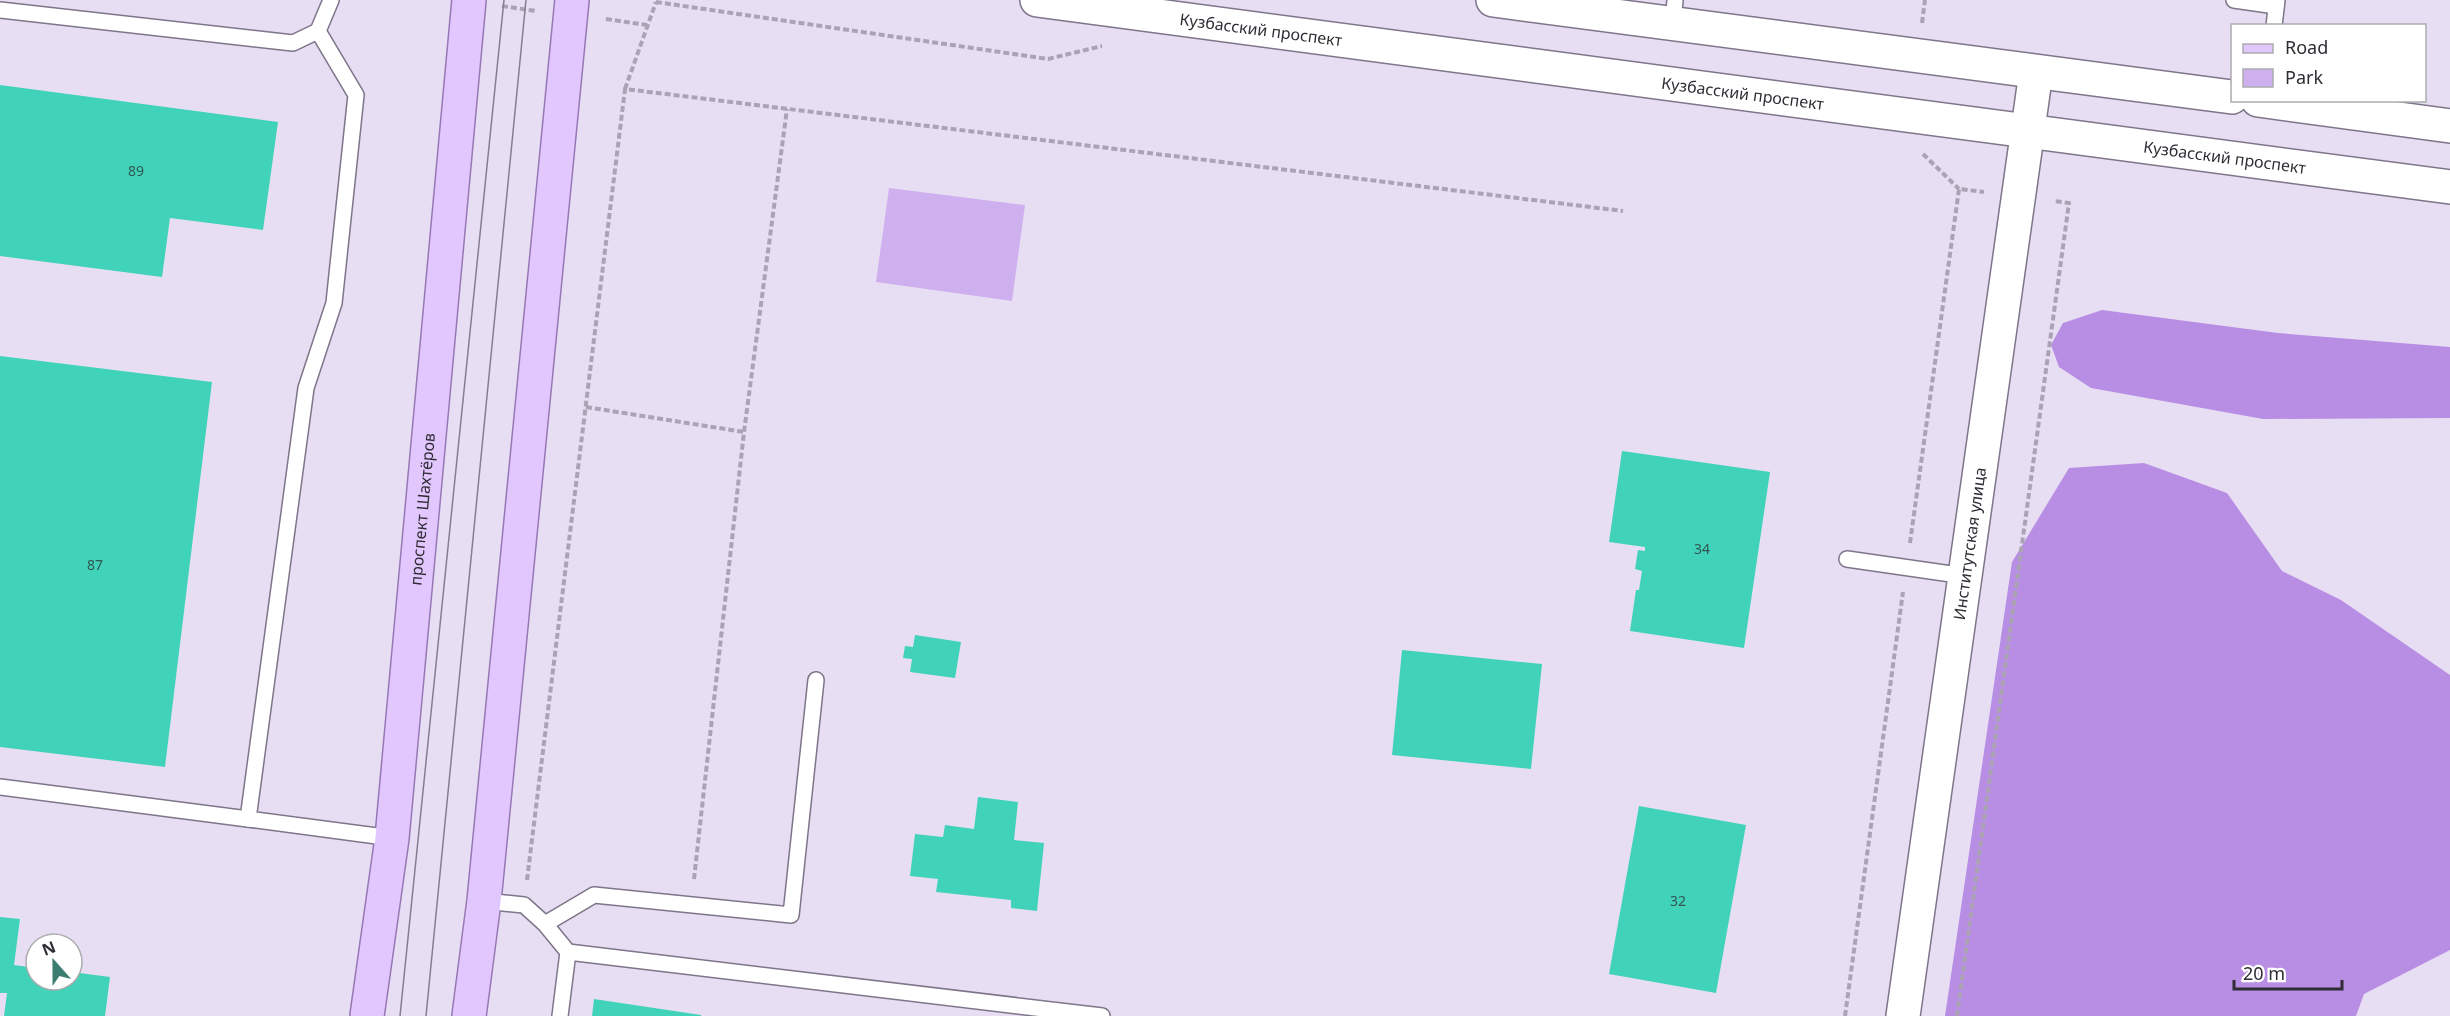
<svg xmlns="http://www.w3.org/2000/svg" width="2450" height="1016" viewBox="0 0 2450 1016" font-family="'Noto Sans',sans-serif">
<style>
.green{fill:#ceb0ef}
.forest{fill:#b78ee3}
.building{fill:#41d3b9}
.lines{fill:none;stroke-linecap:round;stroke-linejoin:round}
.lane-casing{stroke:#7e7589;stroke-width:18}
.secondary-casing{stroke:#7e7589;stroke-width:36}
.primary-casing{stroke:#9678b5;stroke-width:36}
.path{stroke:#aba3b4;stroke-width:4;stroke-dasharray:6 3;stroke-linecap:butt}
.lane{stroke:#fff;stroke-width:15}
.secondary{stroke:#fff;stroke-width:33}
.primary{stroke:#e1c7fd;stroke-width:33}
.tram{stroke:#847e8c;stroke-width:1.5}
.labels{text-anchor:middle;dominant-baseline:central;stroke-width:4.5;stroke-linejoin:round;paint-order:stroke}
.number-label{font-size:14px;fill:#345655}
.street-label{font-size:16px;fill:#302c34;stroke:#fff}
</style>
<rect width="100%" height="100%" fill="#e8def4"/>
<path class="green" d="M889 188 1025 205 1012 301 876 282Z"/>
<g class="forest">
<path d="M2102 310 2278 333 2450 347V418L2263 419 2091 388 2059 367 2051 345 2063 323Z"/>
<path d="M2144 463 2227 493 2282 571 2341 600 2450 675V950L2364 994 2356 1016H1945L2012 562 2069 468Z"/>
</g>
<g class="building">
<path d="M0 85 278 122 263 230 170 218 162 277 0 256Z"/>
<path d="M0 356 212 382 165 767 0 747Z"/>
<path d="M1622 451 1770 472 1744 648 1630 631 1636 590H1639L1642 571 1635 569 1638 550 1645 551V547L1609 542Z"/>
<path d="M915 635 961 642 955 678 910 672 912 659 903 658 905 646 913 647Z"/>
<path d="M1402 650 1542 664 1531 769 1392 755Z"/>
<path d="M978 797 1018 802 1014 840 1044 843 1037 911 1011 908V900L936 892 938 879 910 876 915 834 943 837 945 825 974 829Z"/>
<path d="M1639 806 1746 825 1716 993 1609 974Z"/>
<path d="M0 917 20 919 14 965 36 968V980H72V972L110 977 105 1016H4L7 993H0Z"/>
<path d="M594 999 701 1015V1016H592Z"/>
</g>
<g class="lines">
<g class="lane-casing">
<g id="lane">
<path d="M2234 0 2276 6"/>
<path d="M0 10 293 43 318 31 331 0"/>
<path d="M1673 24 1675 0"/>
<path d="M2274 26 2277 0"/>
<path d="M318 31 356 95 334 303 306 388 248 819 392 838"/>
<path d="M1847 559 1965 576"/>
<path d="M0 787 248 819"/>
<path d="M484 901 524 905 545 924 568 952 1102 1016"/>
<path d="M545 924 594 895 791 915 816 680"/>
<path d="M560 1016 568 952"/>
</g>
</g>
<g class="secondary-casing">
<g id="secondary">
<path id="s1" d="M1037 0 2450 187"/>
<path d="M1493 0 2232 97"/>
<path d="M2258 100 2450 126"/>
<path id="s2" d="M1903 1016 2036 72"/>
</g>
</g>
<g class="primary-casing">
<g id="primary">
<path id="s3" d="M367 1016 392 838 469 0"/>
<path d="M469 1016 484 901 572 0"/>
</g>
</g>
<g class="path">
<path d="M656 2 1048 59 1102 46"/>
<path d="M502 6 536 11"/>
<path d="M606 19 647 25"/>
<path d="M1922 23 1925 0"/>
<path d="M625 89 656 2"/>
<path d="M1923 154 1959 189"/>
<path d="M586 407 744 432"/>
<path d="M1910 543 1959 189 1984 192"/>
<path d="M694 879 744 432 787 109"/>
<path d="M527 880 625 89 1623 211"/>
<path d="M1845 1016 1903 592"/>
<path d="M1957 1016 2069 203 2054 201"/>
</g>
<use href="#lane" class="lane"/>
<use href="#secondary" class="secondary"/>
<use href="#primary" class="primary"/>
<g class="tram">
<path d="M400 1016 504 0"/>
<path d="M426 1016 526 0"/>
</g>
</g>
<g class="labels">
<g class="number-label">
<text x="136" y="170">89</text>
<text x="1702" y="548">34</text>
<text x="95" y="564">87</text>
<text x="1678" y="900">32</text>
</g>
<g class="street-label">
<text stroke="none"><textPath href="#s1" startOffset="226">Кузбасский проспект</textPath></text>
<text stroke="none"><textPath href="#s1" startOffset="712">Кузбасский проспект</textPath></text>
<text stroke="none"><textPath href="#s1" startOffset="1198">Кузбасский проспект</textPath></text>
<text stroke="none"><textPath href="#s3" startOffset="510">проспект Шахтёров</textPath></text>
<text stroke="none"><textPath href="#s2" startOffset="477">Институтская улица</textPath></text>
</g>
</g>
<rect x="2231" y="24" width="195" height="78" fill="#ffffff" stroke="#acabae" stroke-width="1.5"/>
<rect x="2243" y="44" width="30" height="9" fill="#e1c7fd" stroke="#acabae" stroke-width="1.5"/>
<text x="2285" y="54" font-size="18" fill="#302c34">Road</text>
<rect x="2243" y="69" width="30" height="18" fill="#ceb0ef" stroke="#acabae" stroke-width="1.5"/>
<text x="2285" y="84" font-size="18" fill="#302c34">Park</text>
<g transform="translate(54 962) rotate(339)"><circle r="28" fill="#ffffff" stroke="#acabae" stroke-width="1.5"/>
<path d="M0-4.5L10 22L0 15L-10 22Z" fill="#3b7e70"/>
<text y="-9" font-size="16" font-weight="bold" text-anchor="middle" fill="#302c34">N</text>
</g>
<path d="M2234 980v9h108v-9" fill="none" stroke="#302c34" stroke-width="3"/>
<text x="2243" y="980" font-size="18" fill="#302c34" stroke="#ffffff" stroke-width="4.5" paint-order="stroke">20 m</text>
</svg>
